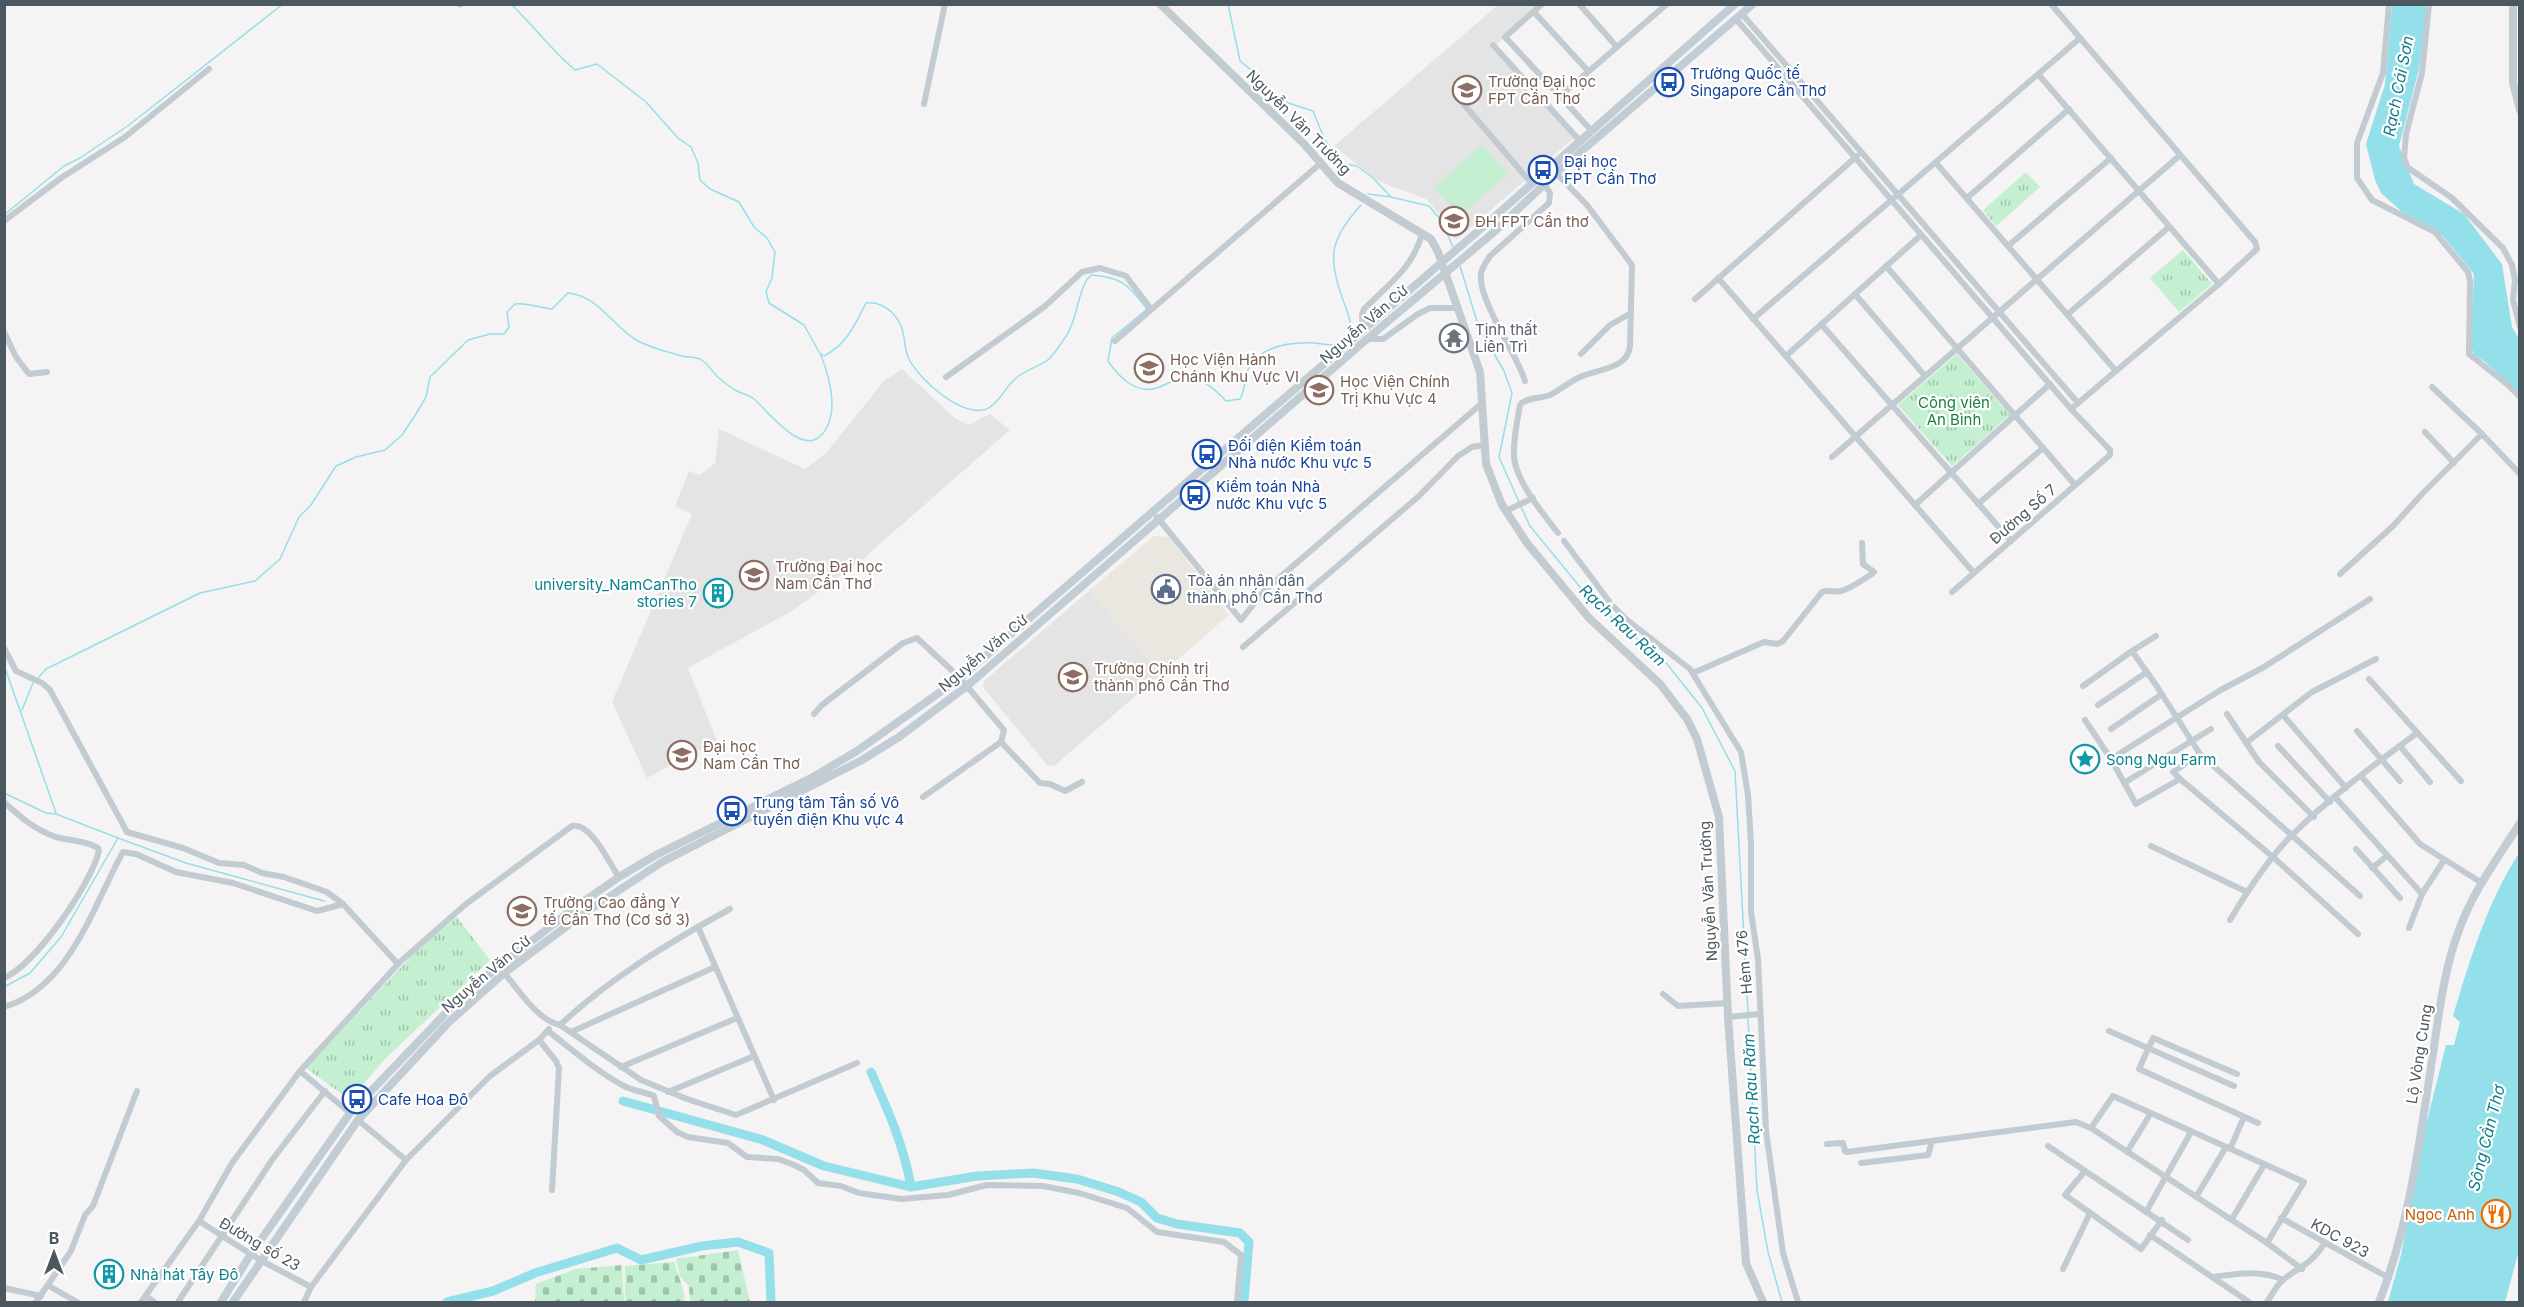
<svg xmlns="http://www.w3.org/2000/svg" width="2524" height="1307" viewBox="0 0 2524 1307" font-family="Inter,sans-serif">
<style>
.commercial{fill:#eae7e1}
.education{fill:#e5e4e5}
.grass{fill:url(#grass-tufts)}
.cemetery{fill:url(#cemetery-stones)}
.pitch{fill:#c4efd1}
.water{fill:#93e0ea}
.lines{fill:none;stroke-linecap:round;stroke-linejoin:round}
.stream{stroke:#93e0ea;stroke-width:1.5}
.river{stroke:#93e0ea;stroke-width:9}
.minor{stroke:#c1cbd1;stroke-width:6}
.tertiary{stroke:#c1cbd1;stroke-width:8}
.secondary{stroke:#c1ccd5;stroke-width:8}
.labels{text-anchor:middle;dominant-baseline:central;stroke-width:4.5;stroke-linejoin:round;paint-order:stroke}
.transit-label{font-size:15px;fill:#164399;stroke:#fff;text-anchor:start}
.education-label{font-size:15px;fill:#785e54;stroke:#fff;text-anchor:start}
.street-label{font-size:15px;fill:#4b5860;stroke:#fff}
.worship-label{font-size:15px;fill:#5b616d;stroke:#fff;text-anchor:start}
.park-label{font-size:15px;fill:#1c8045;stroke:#fff}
.service-label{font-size:15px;fill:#4e5e75;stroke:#fff;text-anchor:start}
.culture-label{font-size:15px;fill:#0d838f;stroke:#fff;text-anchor:start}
.food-label{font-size:15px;fill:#c56008;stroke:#fff;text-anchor:end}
.water-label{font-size:16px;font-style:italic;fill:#127e8c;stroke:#fff}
</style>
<defs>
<pattern id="grass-tufts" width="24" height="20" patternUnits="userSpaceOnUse" patternTransform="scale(1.5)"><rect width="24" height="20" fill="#c4efd1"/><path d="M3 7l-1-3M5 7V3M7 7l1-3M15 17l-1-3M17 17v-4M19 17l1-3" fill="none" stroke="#a1c4ad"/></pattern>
<pattern id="cemetery-stones" width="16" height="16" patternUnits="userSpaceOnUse" patternTransform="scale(1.5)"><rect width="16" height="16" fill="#c4efd1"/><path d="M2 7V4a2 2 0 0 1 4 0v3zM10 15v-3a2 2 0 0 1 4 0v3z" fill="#a1c4ad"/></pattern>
</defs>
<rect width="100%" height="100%" fill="#f5f3f3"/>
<path class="commercial" d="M1154 536 1169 537 1229 615 1161 674 1089 591Z"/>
<g class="education">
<path d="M1498 5H1542L1496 45 1576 136 1456 240 1445 220 1426 199 1378 181 1334 146Z"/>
<path d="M902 369 956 419 969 425 990 414 1010 430 857 564 792 611 688 668 717 741 647 778 612 702 692 514 675 506 689 471 700 475 715 463 719 429 805 469 826 453 884 381Z"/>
<path d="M1089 591 1161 674 1054 766 1047 765 983 687 984 681Z"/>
</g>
<g class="grass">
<path d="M2026 172 2040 187 1996 226 1983 210Z"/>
<path d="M2183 250 2212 284 2179 312 2150 278Z"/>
<path d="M1957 354 2010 415 1952 466 1898 405Z"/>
<path d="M457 917 490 960 386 1058 350 1100 306 1068 418 949Z"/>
</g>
<g class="cemetery">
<path d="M738 1250 750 1302H690L689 1286 680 1276 676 1259Z"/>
<path d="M674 1262C678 1276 684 1287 685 1302H625V1266Z"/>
<path d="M622 1265 624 1302H535L536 1284 576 1269Z"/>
</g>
<path class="pitch" d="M1482 145 1508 174 1460 216 1434 187Z"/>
<g class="water">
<path d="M2392 5H2427L2419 69 2399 146 2414 184 2464 214 2502 264 2512 327 2519 339V393L2484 361 2474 355 2470 345 2474 274 2443 236 2401 211 2381 193 2375 180 2366 144 2385 84Z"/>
<path d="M2519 853 2520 1247 2505 1302H2388L2401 1255 2422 1141 2446 1045H2454L2460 1022 2453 1016C2470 959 2487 903 2519 853Z"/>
</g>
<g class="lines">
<g class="stream">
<path d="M458 4 459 7 468 4"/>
<path d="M511 4C534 26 551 50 575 70L597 64 646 102 678 138 691 147 698 163 700 180 710 189 739 202 754 227 767 238 775 252 772 278 766 292 769 303 804 325 819 352"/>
<path d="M1228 4 1240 61 1250 69 1263 90 1270 97 1313 111 1324 138 1334 154 1345 164 1357 166 1373 178 1391 197 1429 206 1441 220 1453 247"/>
<path d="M1368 194 1391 197"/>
<path d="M4 215 64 166 80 158 129 125 283 4"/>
<path d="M1460 266 1479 328 1504 371 1512 393 1499 457 1519 502"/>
<path d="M1521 507 1530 526 1589 598 1667 664 1702 708 1735 771 1748 1013"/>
<path d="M4 665 56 813"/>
<path d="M39 677 46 669 200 593 255 581 280 559 299 517 311 505 336 466 356 457 385 450 402 435 416 414 426 397 430 377 468 340 490 334H504L509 327 507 312 515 304C527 302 539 308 552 309L568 293C599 296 613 327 638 341 651 348 668 352 682 356 690 358 696 356 703 361 710 366 713 373 719 378 725 383 731 388 737 391 743 394 749 395 754 399 770 413 809 467 828 425 837 404 828 373 820 353L824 356C847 344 855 325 866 303 880 301 895 311 901 326 905 335 904 347 908 357 917 378 966 423 990 407 1000 401 1005 388 1014 380 1024 370 1039 367 1049 359 1056 352 1063 341 1068 333 1077 317 1077 298 1086 281L1091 275C1123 277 1129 286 1147 309L1112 338 1108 361C1118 376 1136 395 1157 388 1167 385 1176 377 1187 378 1204 379 1215 389 1226 401L1240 399C1247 387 1243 375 1251 364 1265 345 1292 342 1315 343 1322 344 1332 346 1338 344 1342 343 1347 338 1350 336 1352 322 1348 313 1343 300 1327 257 1330 239 1361 205"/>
<path d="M22 710 33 683"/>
<path d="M4 793 46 813 56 814 118 838 61 937 30 973 4 987"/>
<path d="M118 838 186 863 324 901"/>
<path d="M1748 1018 1757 1190 1768 1252 1782 1302"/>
</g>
<g class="river">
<path d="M871 1072C888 1110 904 1146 911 1187"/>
<path d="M623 1101 763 1140 824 1166 911 1187 977 1176 1033 1173 1077 1179 1119 1192 1141 1202 1157 1218 1177 1224 1240 1233 1249 1242 1244 1302"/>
<path d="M447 1302 493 1291 535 1273 617 1248 641 1260 702 1246 738 1242 769 1253 771 1302"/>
</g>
<g class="minor">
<path d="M1542 4 1505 37 1592 131"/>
<path d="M1579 4 1617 47"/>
<path d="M2051 4 2255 242 2257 249 2219 284 2071 409"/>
<path d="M2389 4 2383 73 2357 143V178L2372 200 2435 232 2468 272 2470 281 2469 354 2508 385 2520 397"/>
<path d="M2429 4 2422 73 2406 134 2404 157 2407 167 2452 198 2503 248 2512 265 2515 280 2513 300 2520 327"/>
<path d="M1534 12 1588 71"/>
<path d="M1742 14 2078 403"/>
<path d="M1736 19 2071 409 2110 450V455L1952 592"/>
<path d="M1493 45 1580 141"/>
<path d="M2038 74 2219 284"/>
<path d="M1455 94 1532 184"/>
<path d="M1560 96 1667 4"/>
<path d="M924 104 945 4"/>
<path d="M1936 163 2116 371"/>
<path d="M1556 173 1587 205 1632 265 1630 346C1628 370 1595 369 1578 378 1568 383 1560 390 1550 395 1540 399 1526 397 1520 405 1517 422 1513 440 1514 457 1516 481 1543 514 1558 533"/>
<path d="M1967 198 2069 109"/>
<path d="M4 221 61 178 125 137 209 69"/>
<path d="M2008 246 2111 158"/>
<path d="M1886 266 2075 485"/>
<path d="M1718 278 1974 573"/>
<path d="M1855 294 1925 376"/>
<path d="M1695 299 1857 156"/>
<path d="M2068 314 2169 227"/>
<path d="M1753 319 2079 39"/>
<path d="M1821 324 2011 541"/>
<path d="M1363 331 1362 315 1364 309C1388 285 1414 267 1422 233"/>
<path d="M4 332 16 357 29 374 47 372"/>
<path d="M1368 339H1383L1418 314 1430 308H1458"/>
<path d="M1115 341 1321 163"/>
<path d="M1581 354 1610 325 1631 313"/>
<path d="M1786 356 1921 235"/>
<path d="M946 377 1044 307 1082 272 1100 268 1126 276 1151 309"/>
<path d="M1525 381C1517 354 1477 299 1481 273 1483 266 1486 262 1490 256L1549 203 1550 193 1544 184"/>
<path d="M2432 387 2482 434"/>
<path d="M2425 432 2454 463"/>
<path d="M1832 457 2179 156"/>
<path d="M1978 504 2043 448"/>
<path d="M1915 505 2050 384"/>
<path d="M1506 511 1533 498"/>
<path d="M1157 517 1241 620 1264 591 1481 404"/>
<path d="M1564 541 1609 601"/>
<path d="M2340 574 2393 526 2423 493 2482 434 2520 474"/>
<path d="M1614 607 1626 619 1690 669 1741 752 1748 795 1751 844V912L1758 959 1766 1131 1783 1253 1798 1302"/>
<path d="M1243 647 1419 496 1458 456 1472 447 1484 445"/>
<path d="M4 648 16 671 42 683 50 690 127 832 183 848 219 863 244 865 262 873 284 877 327 892 343 904 398 964"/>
<path d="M2132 651 2156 636"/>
<path d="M1693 673 1764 642 1777 644 1783 641 1822 592C1828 589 1834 593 1841 591 1852 588 1862 580 1872 574L1874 572 1863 564 1862 543"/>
<path d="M2369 679 2461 781"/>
<path d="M2083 686 2132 651 2156 685 2200 754 2360 896"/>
<path d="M2098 705 2147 672"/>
<path d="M814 714 822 705 903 643 917 638 960 678 1004 730 1001 742 923 797"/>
<path d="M2227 714 2259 762 2314 817"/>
<path d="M2283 715 2346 788"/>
<path d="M2085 720 2111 759 2136 804 2180 779 2273 857 2358 934"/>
<path d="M2111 729 2162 694"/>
<path d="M2357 731 2400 781"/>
<path d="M1001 742 1040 783 1050 784 1065 791 1082 782"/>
<path d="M2246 743 2312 692 2376 659"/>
<path d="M2278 746 2330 802"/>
<path d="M2400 746 2430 782"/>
<path d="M2111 759 2219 691 2264 667 2370 599"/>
<path d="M2361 776 2420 844 2482 883"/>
<path d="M2180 779 2173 772 2200 754"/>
<path d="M2124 783 2211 729"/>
<path d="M2335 797 2422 894"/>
<path d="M4 802C19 816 35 830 56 837 70 841 85 840 98 848L99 851C91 884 36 964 4 978"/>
<path d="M2151 846 2247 892"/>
<path d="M2356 849 2400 898"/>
<path d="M2372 868 2387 856"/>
<path d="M2230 920C2248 890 2268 859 2292 835 2330 797 2374 765 2417 733"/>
<path d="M698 927 774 1100"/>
<path d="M2409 928 2422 894 2444 860"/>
<path d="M504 973C520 991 537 1020 560 1025L641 1080 687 1099 736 1115 857 1063"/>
<path d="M1663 994 1678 1006 1728 1003"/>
<path d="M4 1007C70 987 93 906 123 852L136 854 176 872 233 883 317 911 343 904"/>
<path d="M1728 1017 1760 1014"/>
<path d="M560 1025C610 978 670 942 730 909"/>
<path d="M549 1029 539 1040 556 1061 559 1068 552 1190"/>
<path d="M548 1031C573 1050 598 1073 626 1087 635 1091 645 1092 654 1096L659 1116 677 1132 688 1137 728 1143 747 1157 778 1159 792 1164 804 1170 818 1183 841 1186 859 1193 901 1199 948 1195 987 1185 1043 1186 1079 1193 1127 1208 1157 1232 1224 1242 1241 1255 1237 1302"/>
<path d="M2109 1031 2234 1086"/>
<path d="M571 1032 715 967"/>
<path d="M621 1067 737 1018"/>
<path d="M300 1071 350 1113"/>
<path d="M2237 1074 2153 1038 2139 1069 2258 1123"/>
<path d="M668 1092 754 1056"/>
<path d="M2091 1128 2113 1096 2304 1182 2267 1243"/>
<path d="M1827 1144 1843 1143 1845 1151 1847 1152 2076 1122 2091 1128 2267 1243 2302 1269"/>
<path d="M2048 1146 2188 1240"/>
<path d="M2230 1149 2244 1117"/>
<path d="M2127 1152 2151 1113"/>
<path d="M406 1160 490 1076 539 1040"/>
<path d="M1861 1163 1928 1155 1932 1141"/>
<path d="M2085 1171 2065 1195 2141 1249 2162 1220"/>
<path d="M2196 1197 2226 1147"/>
<path d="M2146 1212 2191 1132"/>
<path d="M2281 1218 2389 1278"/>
<path d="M2232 1219 2264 1165"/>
<path d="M199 1221 260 1260 311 1287"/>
<path d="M2150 1235 2249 1302"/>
<path d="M2063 1269 2090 1213"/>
<path d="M2213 1277C2235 1274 2262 1269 2283 1280"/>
<path d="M49 1286 77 1302"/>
<path d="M4 1288 41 1296"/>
<path d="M146 1296 154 1302"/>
<path d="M36 1302 71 1251 85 1215 93 1206 137 1091"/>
<path d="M141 1302 199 1221 232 1163 300 1071 401 961 466 904 572 826C591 822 609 863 619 877"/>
<path d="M178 1302 272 1160 325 1091"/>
<path d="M304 1302 311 1287 406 1160 358 1120"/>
<path d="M2267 1302C2272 1295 2277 1284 2284 1279 2302 1265 2310 1265 2324 1244"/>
</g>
<g class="tertiary">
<path d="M1160 4 1304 144 1338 183 1431 239 1438 252 1480 372 1486 464 1502 505 1527 543 1589 618 1660 684 1687 719 1697 739 1719 817 1728 1017 1746 1263 1763 1302"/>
<path d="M2513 4V83L2520 110"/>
</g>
<g class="secondary">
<path d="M221 1302 251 1254 350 1113 466 992 577 906 619 877 656 855 813 777 857 751 960 678 1492 219 1735 4"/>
<path d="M233 1302 358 1120 449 1022 504 973 583 914 662 862 862 760 899 737 967 686 1367 339 1494 232 1556 173 1753 4"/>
<path d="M2379 1302C2410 1224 2420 1137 2433 1054 2439 1013 2444 969 2459 930 2473 891 2498 858 2520 823"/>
</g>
</g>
<defs>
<g id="bus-ring" transform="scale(1.5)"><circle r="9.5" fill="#fff" stroke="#1a4fb4" stroke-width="1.5"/><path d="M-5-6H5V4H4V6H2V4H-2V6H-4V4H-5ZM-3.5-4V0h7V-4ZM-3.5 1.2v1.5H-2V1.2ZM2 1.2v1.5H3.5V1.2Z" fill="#1a4fb4"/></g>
<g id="university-ring" transform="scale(1.5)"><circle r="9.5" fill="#fff" stroke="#8d6e63" stroke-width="1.5"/><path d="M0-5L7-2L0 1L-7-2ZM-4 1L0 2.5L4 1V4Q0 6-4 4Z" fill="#8d6e63"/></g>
<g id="temple-ring" transform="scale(1.5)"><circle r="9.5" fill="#fff" stroke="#6b7280" stroke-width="1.5"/><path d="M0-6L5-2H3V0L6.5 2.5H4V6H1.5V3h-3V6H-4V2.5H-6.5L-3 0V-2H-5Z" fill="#6b7280"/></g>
<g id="civic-ring" transform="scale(1.5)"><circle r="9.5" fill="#fff" stroke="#5c6f8a" stroke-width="1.5"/><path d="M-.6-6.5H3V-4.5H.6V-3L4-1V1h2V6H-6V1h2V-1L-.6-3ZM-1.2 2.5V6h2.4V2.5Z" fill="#5c6f8a"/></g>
<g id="building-ring" transform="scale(1.5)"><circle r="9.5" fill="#fff" stroke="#0f9aa8" stroke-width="1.5"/><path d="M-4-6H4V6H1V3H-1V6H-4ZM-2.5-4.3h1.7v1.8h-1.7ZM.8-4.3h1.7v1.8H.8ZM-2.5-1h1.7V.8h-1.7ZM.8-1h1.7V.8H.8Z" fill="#0f9aa8"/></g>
<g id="sight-ring" transform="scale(1.5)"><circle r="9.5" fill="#fff" stroke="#0f9aa8" stroke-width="1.5"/><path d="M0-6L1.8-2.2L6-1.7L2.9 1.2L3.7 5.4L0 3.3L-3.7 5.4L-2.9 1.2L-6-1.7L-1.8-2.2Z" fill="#0f9aa8"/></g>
<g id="restaurant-ring" transform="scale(1.5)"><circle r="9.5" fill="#fff" stroke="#e8710a" stroke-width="1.5"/><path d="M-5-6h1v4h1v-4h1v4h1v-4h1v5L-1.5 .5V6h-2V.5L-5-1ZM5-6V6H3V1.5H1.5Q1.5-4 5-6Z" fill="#e8710a"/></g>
</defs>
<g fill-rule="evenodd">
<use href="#bus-ring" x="1669" y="82"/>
<use href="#university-ring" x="1467" y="90"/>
<use href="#bus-ring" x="1543" y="170"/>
<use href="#university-ring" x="1454" y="221"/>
<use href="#temple-ring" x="1454" y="338"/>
<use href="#university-ring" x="1149" y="368"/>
<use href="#university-ring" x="1319" y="390"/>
<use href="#bus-ring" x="1207" y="454"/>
<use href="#bus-ring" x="1195" y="495"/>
<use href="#university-ring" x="754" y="575"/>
<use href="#civic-ring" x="1166" y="589"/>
<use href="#building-ring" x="718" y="593"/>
<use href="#university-ring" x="1073" y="677"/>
<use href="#university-ring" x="682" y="755"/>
<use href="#sight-ring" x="2085" y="759"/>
<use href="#bus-ring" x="732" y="811"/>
<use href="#university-ring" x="522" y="911"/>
<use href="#bus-ring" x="357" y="1099"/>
<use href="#restaurant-ring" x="2496" y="1214"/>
<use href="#building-ring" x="109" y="1274"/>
</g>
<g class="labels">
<g class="transit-label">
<text x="1690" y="73">Trường Quốc tế<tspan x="1690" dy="17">Singapore Cần Thơ</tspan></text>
<text x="1564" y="161">Đại học<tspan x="1564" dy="17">FPT Cần Thơ</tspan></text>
<text x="1228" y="445">Đối diện Kiểm toán<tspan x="1228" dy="17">Nhà nước Khu vực 5</tspan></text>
<text x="1216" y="486">Kiểm toán Nhà<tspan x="1216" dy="17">nước Khu vực 5</tspan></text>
<text x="753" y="802">Trung tâm Tần số Vô<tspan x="753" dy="17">tuyến điện Khu vực 4</tspan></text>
<text x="378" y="1099">Cafe Hoa Đô</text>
</g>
<g class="education-label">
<text x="1488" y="81">Trường Đại học<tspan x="1488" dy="17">FPT Cần Thơ</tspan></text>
<text x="1475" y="221">ĐH FPT Cần thơ</text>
<text x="1170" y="359">Học Viện Hành<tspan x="1170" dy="17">Chánh Khu Vực VI</tspan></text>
<text x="1340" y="381">Học Viện Chính<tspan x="1340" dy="17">Trị Khu Vực 4</tspan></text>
<text x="775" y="566">Trường Đại học<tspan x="775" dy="17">Nam Cần Thơ</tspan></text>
<text x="1094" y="668">Trường Chính trị<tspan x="1094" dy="17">thành phố Cần Thơ</tspan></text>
<text x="703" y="746">Đại học<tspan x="703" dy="17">Nam Cần Thơ</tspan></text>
<text x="543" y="902">Trường Cao đẳng Y<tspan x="543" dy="17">tế Cần Thơ (Cơ sở 3)</tspan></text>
</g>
<g class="street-label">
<text transform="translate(1299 122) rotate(45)">Nguyễn Văn Trường</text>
<text transform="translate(1364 324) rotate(-41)">Nguyễn Văn Cừ</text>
<text transform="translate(2023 514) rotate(-41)">Đường Số 7</text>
<text transform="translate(983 653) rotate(-40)">Nguyễn Văn Cừ</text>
<text transform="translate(1708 891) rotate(-93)">Nguyễn Văn Trường</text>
<text transform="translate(1744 962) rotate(-95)">Hẻm 476</text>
<text transform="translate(486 974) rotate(-40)">Nguyễn Văn Cừ</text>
<text transform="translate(2419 1054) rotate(-81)">Lộ Vòng Cung</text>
<text transform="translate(2340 1238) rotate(29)">KDC 923</text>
<text transform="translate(260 1244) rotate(30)">Đường số 23</text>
</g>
<g class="worship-label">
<text x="1475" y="329">Tịnh thất<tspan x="1475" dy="17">Liên Trì</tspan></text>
</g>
<g class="park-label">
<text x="1954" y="402">Công viên<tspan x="1954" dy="17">An Bình</tspan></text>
</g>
<g class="service-label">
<text x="1187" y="580">Toà án nhân dân<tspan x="1187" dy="17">thành phố Cần Thơ</tspan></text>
</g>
<g class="culture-label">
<text x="697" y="584" text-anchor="end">university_NamCanTho<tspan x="697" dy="17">stories 7</tspan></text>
<text x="2106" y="759">Song Ngu Farm</text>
<text x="130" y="1274">Nhà hát Tây Đô</text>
</g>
<g class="food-label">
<text x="2475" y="1214">Ngoc Anh</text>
</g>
<g class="water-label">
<text transform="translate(2398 86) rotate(-79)">Rạch Cái Sơn</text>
<text transform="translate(1623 625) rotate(43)">Rạch Rau Răm</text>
<text transform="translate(1751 1089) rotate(-93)">Rạch Rau Răm</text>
<text transform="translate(2486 1138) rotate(-76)">Sông Cần Thơ</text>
</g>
</g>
<rect width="2524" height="1307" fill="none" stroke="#4b5860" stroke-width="12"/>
<g transform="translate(54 1253)" stroke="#ffffff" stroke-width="4.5" paint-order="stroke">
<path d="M0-4.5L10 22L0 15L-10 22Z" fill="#4b5860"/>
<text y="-9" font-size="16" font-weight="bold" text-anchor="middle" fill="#4b5860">B</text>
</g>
</svg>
